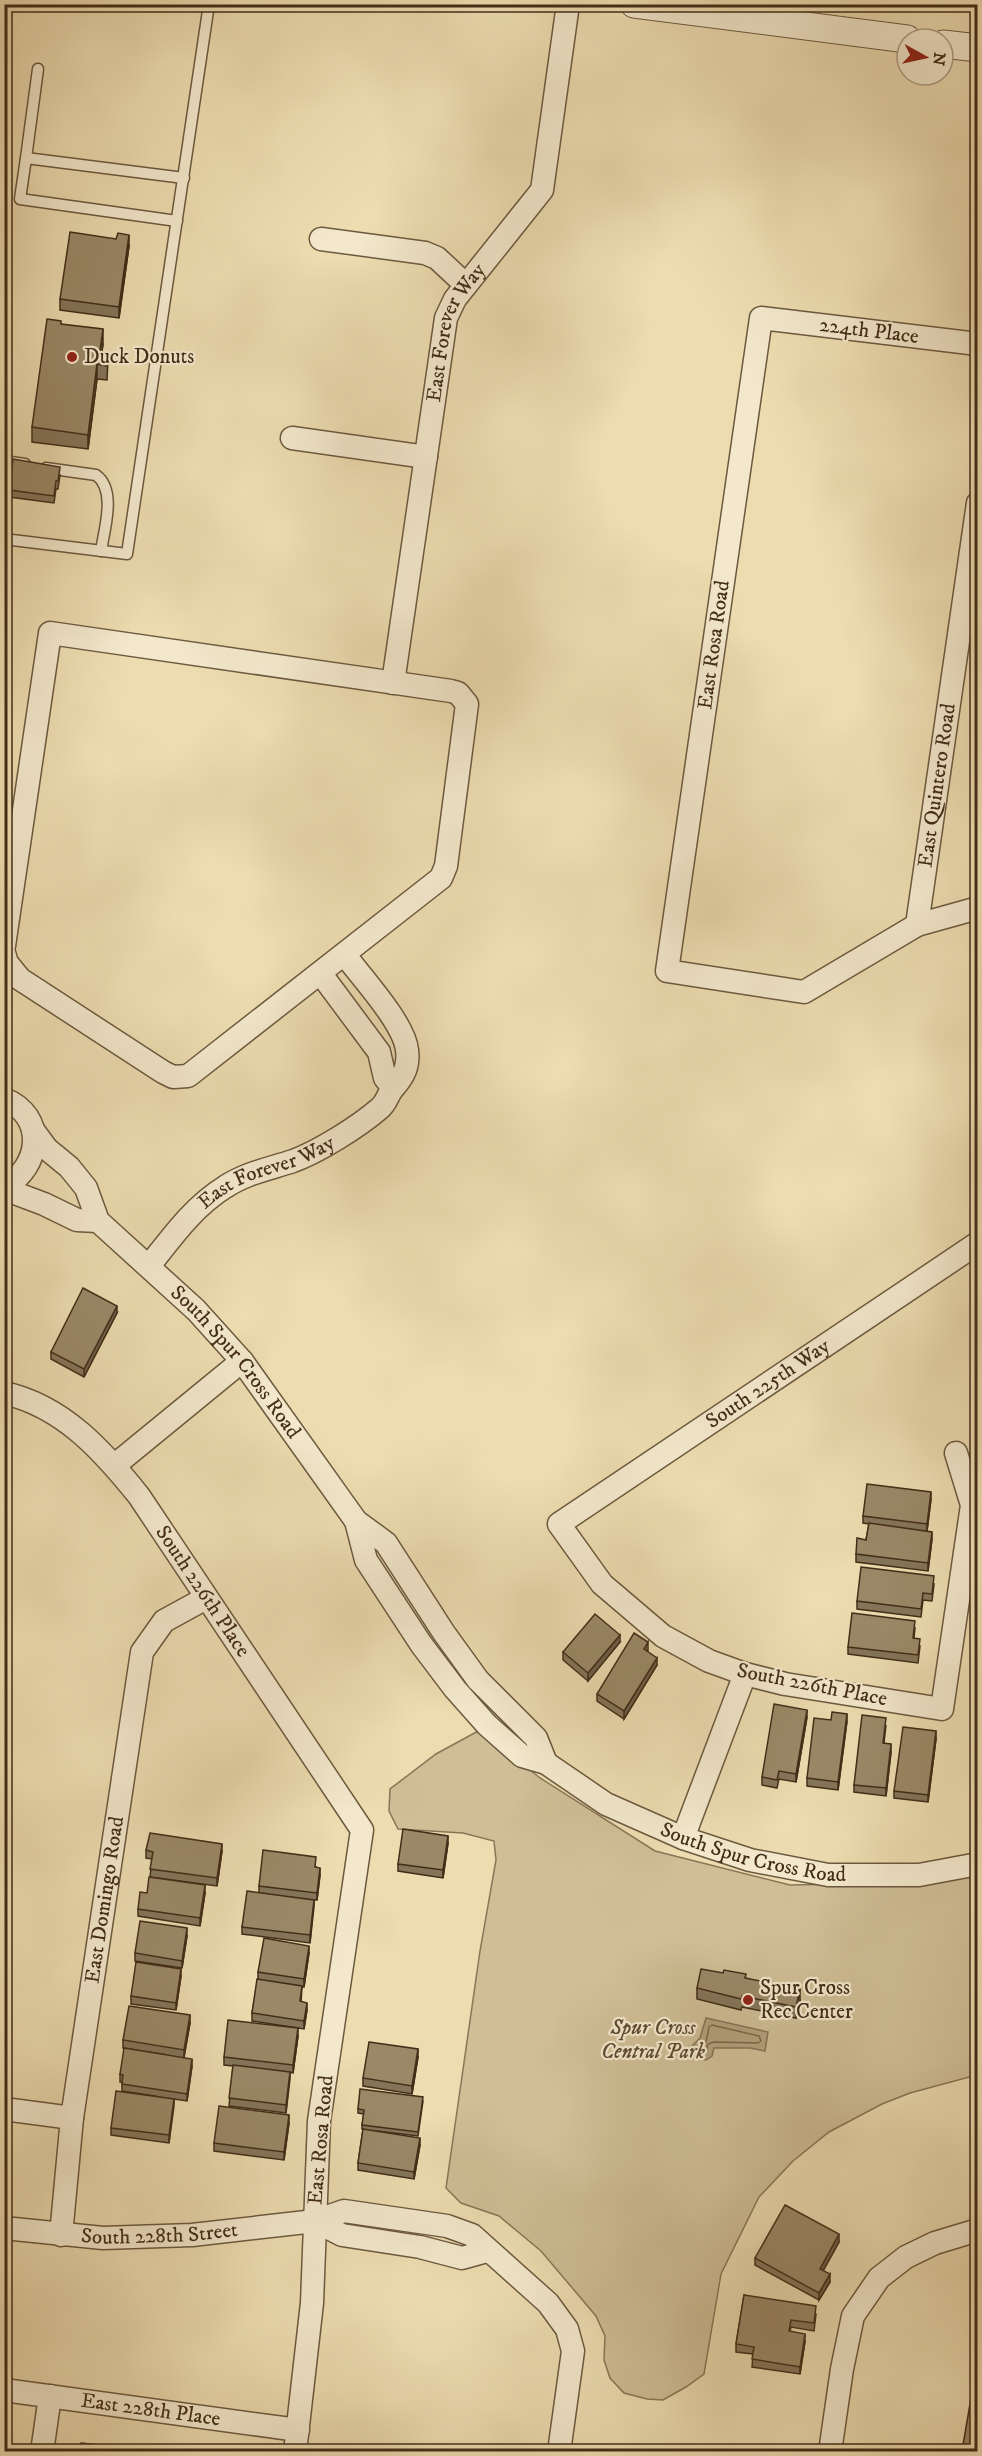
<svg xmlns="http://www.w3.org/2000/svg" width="982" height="2456" viewBox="0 0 982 2456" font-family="'IM FELL DW Pica',serif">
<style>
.green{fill:#cfbe96;stroke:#887657;stroke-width:1.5}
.water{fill:#b2a07c;stroke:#857254;stroke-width:1.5}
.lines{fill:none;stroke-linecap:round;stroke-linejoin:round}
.shore{stroke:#7a664a;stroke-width:1.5}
.service-casing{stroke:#6c593e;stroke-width:13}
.minor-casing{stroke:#6c593e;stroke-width:25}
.tertiary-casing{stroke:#6c593e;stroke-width:29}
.service{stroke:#f3e8cc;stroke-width:10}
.minor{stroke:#f3e8cc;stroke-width:22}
.tertiary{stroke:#f3e8cc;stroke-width:27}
.wall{fill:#847559;stroke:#422d18;stroke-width:1.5}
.shaded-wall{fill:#6c5f48;stroke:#422d18;stroke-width:1.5}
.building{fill:#9a8867;stroke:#422d18;stroke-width:1.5}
.poi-dot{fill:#8f2418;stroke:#f3e8cc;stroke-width:2}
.labels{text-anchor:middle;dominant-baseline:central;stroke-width:4.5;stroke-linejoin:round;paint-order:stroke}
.street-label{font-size:21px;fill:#422d18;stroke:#f3e8cc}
.poi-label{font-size:21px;fill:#422d18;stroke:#f3e8cc;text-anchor:start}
.park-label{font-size:21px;font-style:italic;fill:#5e4a31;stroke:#f3e8cc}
</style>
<rect width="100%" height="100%" fill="#ecdcb0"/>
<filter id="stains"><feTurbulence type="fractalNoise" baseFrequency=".00333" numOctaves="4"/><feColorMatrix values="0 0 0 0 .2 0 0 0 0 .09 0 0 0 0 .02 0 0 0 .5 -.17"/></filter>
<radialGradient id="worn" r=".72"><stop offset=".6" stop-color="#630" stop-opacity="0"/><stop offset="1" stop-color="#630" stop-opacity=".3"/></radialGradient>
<path class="green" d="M480 1730 540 1778 655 1851 790 1885 898 1883 977 1873V2075L910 2093 882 2104 829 2132 793 2161 759 2197 721 2274 704 2374 686 2387 663 2400 647 2399 624 2393 610 2378 604 2360 605 2336 596 2316 541 2251 499 2216 461 2203 446 2188 480 1951 496 1860 494 1841 463 1833 398 1829 389 1811 390 1789 436 1754Z"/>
<path class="water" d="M706 2018 768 2032 765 2051 750 2048H714L712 2056 706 2060 694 2058 691 2047 700 2038Z"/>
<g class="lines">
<path class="shore" d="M712 2025 759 2036 761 2041 758 2043 714 2042 708 2044 706 2052 699 2053 697 2048 706 2042 709 2027Z"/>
<g class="service-casing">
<g id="service">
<path d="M26 158 38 69"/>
<path d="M177 221 20 199 26 158 184 178"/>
<path d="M4 461 25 464"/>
<path d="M46 468 96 475C117 490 104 530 101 551"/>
<path d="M4 539 127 554 209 4"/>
</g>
</g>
<g class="minor-casing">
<g id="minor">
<path d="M321 239 425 253 437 258 466 285"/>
<path d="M978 344 761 318 667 971 804 992 917 925 978 908"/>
<path d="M292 438 426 457"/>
<path id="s1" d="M393 683 446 318 455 299 542 190 568 4"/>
<path id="s2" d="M917 925 978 503"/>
<path d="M4 946 50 633 451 691 458 693 467 704 446 866 441 878 188 1076 173 1077 163 1072 20 979 7 963 4 953"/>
<path d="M321 974 379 1052 385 1078 393 1088"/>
<path d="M4 1099C47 1116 41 1167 4 1187"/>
<path id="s3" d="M33 1130 47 1149 69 1167 86 1188 98 1221 196 1310 242 1361 356 1521 386 1543 444 1633 478 1680 536 1738 546 1763"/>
<path d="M4 1189 44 1204 77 1220 98 1221"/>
<path id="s4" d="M149 1266C172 1237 193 1207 225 1187 246 1173 269 1169 293 1161 318 1152 358 1127 379 1109 387 1103 388 1093 394 1087 404 1076 409 1066 407 1050 404 1023 362 978 345 955"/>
<path id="s5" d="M4 1393C63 1406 103 1451 139 1496L362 1830 319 2121 312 2303 295 2452"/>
<path id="s6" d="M956 1453 972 1505 942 1709 785 1684 745 1674 709 1661 663 1636 602 1584 559 1524 978 1243"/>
<path d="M115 1465 242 1361"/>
<path id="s7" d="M356 1521 366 1560 421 1644 455 1689 487 1725 522 1756 546 1763 606 1804 683 1838 750 1860 828 1875H919L978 1864"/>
<path d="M683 1838 745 1674"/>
<path d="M4 2109 72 2118"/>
<path d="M315 2221 342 2235 420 2247 462 2258 487 2251"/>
<path id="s8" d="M4 2228 103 2238 192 2235 315 2221 344 2211 447 2226 472 2235 548 2303 567 2329 573 2351 559 2452"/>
<path id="s9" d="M61 2235 72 2118 142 1652 164 1621 206 1598"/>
<path id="s10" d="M4 2390 298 2430"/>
<path d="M42 2452 50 2396"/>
<path d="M830 2452 842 2369 853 2316 879 2278 906 2257 935 2243 978 2230"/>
</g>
</g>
<g class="tertiary-casing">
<g id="tertiary">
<path d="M634 4 907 39"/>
<path d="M943 44 978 48"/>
</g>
</g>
<use href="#service" class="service"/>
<use href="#minor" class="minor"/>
<use href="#tertiary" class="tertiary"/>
</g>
<g class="wall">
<path d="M129 246 119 318 60 310V299Z"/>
<path d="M61 324 103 344 101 358 108 359 107 380 97 379 88 449 32 442V427Z"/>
<path d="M60 475 58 489H56L54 503 9 497V490Z"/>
<path d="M117 1313 84 1377 51 1359V1352Z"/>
<path d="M931 1499 927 1531 932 1539 928 1571 856 1562V1554L866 1540 869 1524 863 1523V1516Z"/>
<path d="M934 1584 932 1601 923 1600 921 1617 857 1609V1601Z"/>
<path d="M915 1628 914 1638 920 1646 918 1663 848 1654V1647Z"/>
<path d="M620 1642 588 1681 563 1660V1652Z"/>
<path d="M648 1650 647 1652 657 1665 624 1719 597 1701V1694Z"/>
<path d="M807 1717 796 1782 779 1779 777 1788 762 1785V1777Z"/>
<path d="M847 1721 838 1790 807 1786V1778Z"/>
<path d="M886 1725 884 1743 891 1752 886 1796 854 1792V1785Z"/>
<path d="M936 1739 928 1802 894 1798V1791Z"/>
<path d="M448 1843 443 1878 398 1871V1864Z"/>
<path d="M146 1850 222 1851 217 1886 150 1877 152 1859 146 1858Z"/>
<path d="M316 1867 320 1875 317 1900H314L310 1943 242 1934V1927L259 1893V1886Z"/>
<path d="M147 1893H205L200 1926 138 1916V1909Z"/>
<path d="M187 1936 182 1968 135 1961V1953Z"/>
<path d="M309 1953 304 1987H302L301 2002 307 2010 304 2029 252 2021V2013L258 1979V1972Z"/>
<path d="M723 1973 746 1978 800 2000 796 2018 742 2007 741 2010 697 1999V1988Z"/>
<path d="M181 1976 176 2010 131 2004V1996Z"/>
<path d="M190 2023 184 2057 192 2066 187 2101 174 2099 169 2143 111 2135V2128L155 2096 122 2091V2082H120V2074L163 2054 123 2048V2040Z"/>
<path d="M298 2036 293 2073 290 2072 286 2113 229 2106 233 2066 224 2065V2057Z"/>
<path d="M418 2057 412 2094 363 2086V2078Z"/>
<path d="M423 2101 418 2136 377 2131 420 2145 414 2179 358 2170V2163L363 2129H362V2125L364 2114 358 2113V2109Z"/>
<path d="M289 2123 284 2160 214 2151V2143Z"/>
<path d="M839 2242 823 2271 830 2282 819 2300 755 2265V2258Z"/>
<path d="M744 2295 816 2314 814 2331 791 2327 790 2331 805 2341 800 2374 752 2367 753 2354 736 2352V2344Z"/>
</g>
<g class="shaded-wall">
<path d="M129 235V246L119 318V307Z"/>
<path d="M103 329V344L100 365 99 358Z"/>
<path d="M97 364V379L88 449V435Z"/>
<path d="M117 1306V1313L84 1377V1369Z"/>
<path d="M931 1492V1499L927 1531V1524Z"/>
<path d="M932 1532V1539L928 1571V1563Z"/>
<path d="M620 1635V1642L588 1681V1673Z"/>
<path d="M648 1642V1650L644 1657V1649Z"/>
<path d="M657 1658V1665L624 1719V1711Z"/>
<path d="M807 1710V1717L796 1782V1774Z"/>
<path d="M847 1714V1721L838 1790V1782Z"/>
<path d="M936 1731V1739L928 1802V1795Z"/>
<path d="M891 1744V1752L886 1796V1788Z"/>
<path d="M448 1836V1843L443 1878V1870Z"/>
<path d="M222 1844V1851L217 1886V1878Z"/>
<path d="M320 1868V1875L317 1900V1893Z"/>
<path d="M205 1885V1893L200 1926V1918Z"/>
<path d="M314 1900V1907L310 1943V1935Z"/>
<path d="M187 1928V1936L182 1968V1961Z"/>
<path d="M309 1946V1953L304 1987V1979Z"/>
<path d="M181 1969V1976L176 2010V2003Z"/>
<path d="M800 1989V2000L796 2018V2007Z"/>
<path d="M307 2003V2010L304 2029V2021Z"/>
<path d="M190 2015V2023L184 2057V2050Z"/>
<path d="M298 2028V2036L293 2073V2065Z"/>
<path d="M418 2049V2057L412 2094V2086Z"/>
<path d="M192 2059V2066L187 2101V2094Z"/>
<path d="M290 2072V2079L286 2113V2105Z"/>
<path d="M174 2099V2106L169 2143V2135Z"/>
<path d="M289 2115V2123L284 2160V2152Z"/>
<path d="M420 2138V2145L414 2179V2172Z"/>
<path d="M839 2234V2242L820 2276V2269Z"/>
<path d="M830 2274V2282L819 2300V2293Z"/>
<path d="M805 2334V2341L800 2374V2367Z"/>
</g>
<g class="building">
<path d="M70 232 116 239 118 233 129 235 119 307 60 299Z"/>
<path d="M47 319 61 321V324L103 329 99 358 108 359 107 366 97 364 88 435 32 427Z"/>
<path d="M13 459 60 467 58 481H56L54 496 9 490Z"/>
<path d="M83 1288 117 1306 84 1369 51 1352Z"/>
<path d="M867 1484 931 1492 927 1524 863 1516Z"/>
<path d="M869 1523 932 1532 928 1563 856 1554 857 1538 866 1540Z"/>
<path d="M861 1567 934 1576 932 1594 923 1593 921 1609 857 1601Z"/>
<path d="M852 1613 915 1621 913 1638 920 1639 918 1655 848 1647Z"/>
<path d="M595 1614 620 1635 588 1673 563 1652Z"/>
<path d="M634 1633 648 1642 644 1649 657 1658 624 1711 597 1694Z"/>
<path d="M774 1704 807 1710 796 1774 779 1771 777 1780 762 1777Z"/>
<path d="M832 1712 847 1714 838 1782 807 1778 814 1718 831 1720Z"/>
<path d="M862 1715 886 1718 883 1743 891 1744 886 1788 854 1785Z"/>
<path d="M903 1727 936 1731 928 1795 894 1791Z"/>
<path d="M403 1829 448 1836 443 1870 398 1864Z"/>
<path d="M150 1833 222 1844 217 1878 150 1869 153 1852 146 1850Z"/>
<path d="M263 1850 316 1857 315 1867 320 1868 317 1893 259 1886Z"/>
<path d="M149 1877 205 1885 200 1918 138 1909 140 1892 147 1893Z"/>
<path d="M247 1891 314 1900 310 1935 242 1927Z"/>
<path d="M140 1921 187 1928 182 1961 135 1953Z"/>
<path d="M264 1938 309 1946 304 1979 258 1972Z"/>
<path d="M136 1962 181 1969 176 2003 131 1996Z"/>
<path d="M701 1969 723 1973 724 1970 746 1974 745 1978 800 1989 796 2007 742 1996 741 1999 697 1988Z"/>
<path d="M257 1979 302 1986 300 2001 307 2003 304 2021 252 2013Z"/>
<path d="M129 2006 190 2015 184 2050 123 2040Z"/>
<path d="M228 2020 298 2028 293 2065 224 2057Z"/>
<path d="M369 2042 418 2049 412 2086 363 2078Z"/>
<path d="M124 2048 192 2059 187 2094 122 2084 123 2075 120 2074Z"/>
<path d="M233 2065 290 2072 286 2105 229 2098Z"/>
<path d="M360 2089 423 2097 418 2132 362 2125 364 2110 358 2109Z"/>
<path d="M116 2091 174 2099 169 2135 111 2128Z"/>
<path d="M219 2106 289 2115 284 2152 214 2143Z"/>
<path d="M363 2129 420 2138 414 2172 358 2163Z"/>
<path d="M785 2205 839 2234 820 2269 830 2274 819 2293 755 2258Z"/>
<path d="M744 2295 816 2306 814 2323 791 2320 789 2331 805 2334 800 2367 752 2359 754 2347 736 2344Z"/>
<path d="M972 2392 978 2393V2451H962Z"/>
<path d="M81 2443 143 2450V2451H79Z"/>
</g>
<g class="poi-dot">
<circle cx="72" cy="357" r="6"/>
<circle cx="748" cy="2000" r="6"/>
</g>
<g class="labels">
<g class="street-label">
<text transform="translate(869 331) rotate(7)">224th Place</text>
<text stroke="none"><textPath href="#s1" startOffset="358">East Forever Way</textPath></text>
<text transform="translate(714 645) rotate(-82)">East Rosa Road</text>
<text stroke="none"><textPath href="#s2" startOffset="141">East Quintero Road</textPath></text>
<text stroke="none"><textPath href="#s4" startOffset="154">East Forever Way</textPath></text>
<text stroke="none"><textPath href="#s3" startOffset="312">South Spur Cross Road</textPath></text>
<text stroke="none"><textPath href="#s6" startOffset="957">South 225th Way</textPath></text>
<text stroke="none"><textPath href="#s5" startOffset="288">South 226th Place</textPath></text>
<text transform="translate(812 1685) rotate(11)">South 226th Place</text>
<text stroke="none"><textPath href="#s7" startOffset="546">South Spur Cross Road</textPath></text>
<text stroke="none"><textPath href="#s9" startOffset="338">East Domingo Road</textPath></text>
<text transform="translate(321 2140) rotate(-85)">East Rosa Road</text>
<text stroke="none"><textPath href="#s8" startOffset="156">South 228th Street</textPath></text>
<text stroke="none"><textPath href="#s10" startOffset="148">East 228th Place</textPath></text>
</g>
<g class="poi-label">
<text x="84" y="357">Duck Donuts</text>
<text x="760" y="1988">Spur Cross<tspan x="760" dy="24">Rec Center</tspan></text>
</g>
<g class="park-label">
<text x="653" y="2028">Spur Cross<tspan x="653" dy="24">Central Park</tspan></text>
</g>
</g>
<rect width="982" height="2456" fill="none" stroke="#ecdcb0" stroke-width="24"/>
<rect x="6" y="6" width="970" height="2444" fill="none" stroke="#422d18" stroke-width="3"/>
<rect x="12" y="12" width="958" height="2432" fill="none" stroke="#422d18" stroke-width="1.5"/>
<g transform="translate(925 57) rotate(98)"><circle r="28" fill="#f3e8cc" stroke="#ac9d84" stroke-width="1.5"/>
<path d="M0-4.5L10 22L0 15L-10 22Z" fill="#8f2418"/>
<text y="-9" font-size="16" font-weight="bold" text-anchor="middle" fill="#422d18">N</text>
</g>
<rect width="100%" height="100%" filter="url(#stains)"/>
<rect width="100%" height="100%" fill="url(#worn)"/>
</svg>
